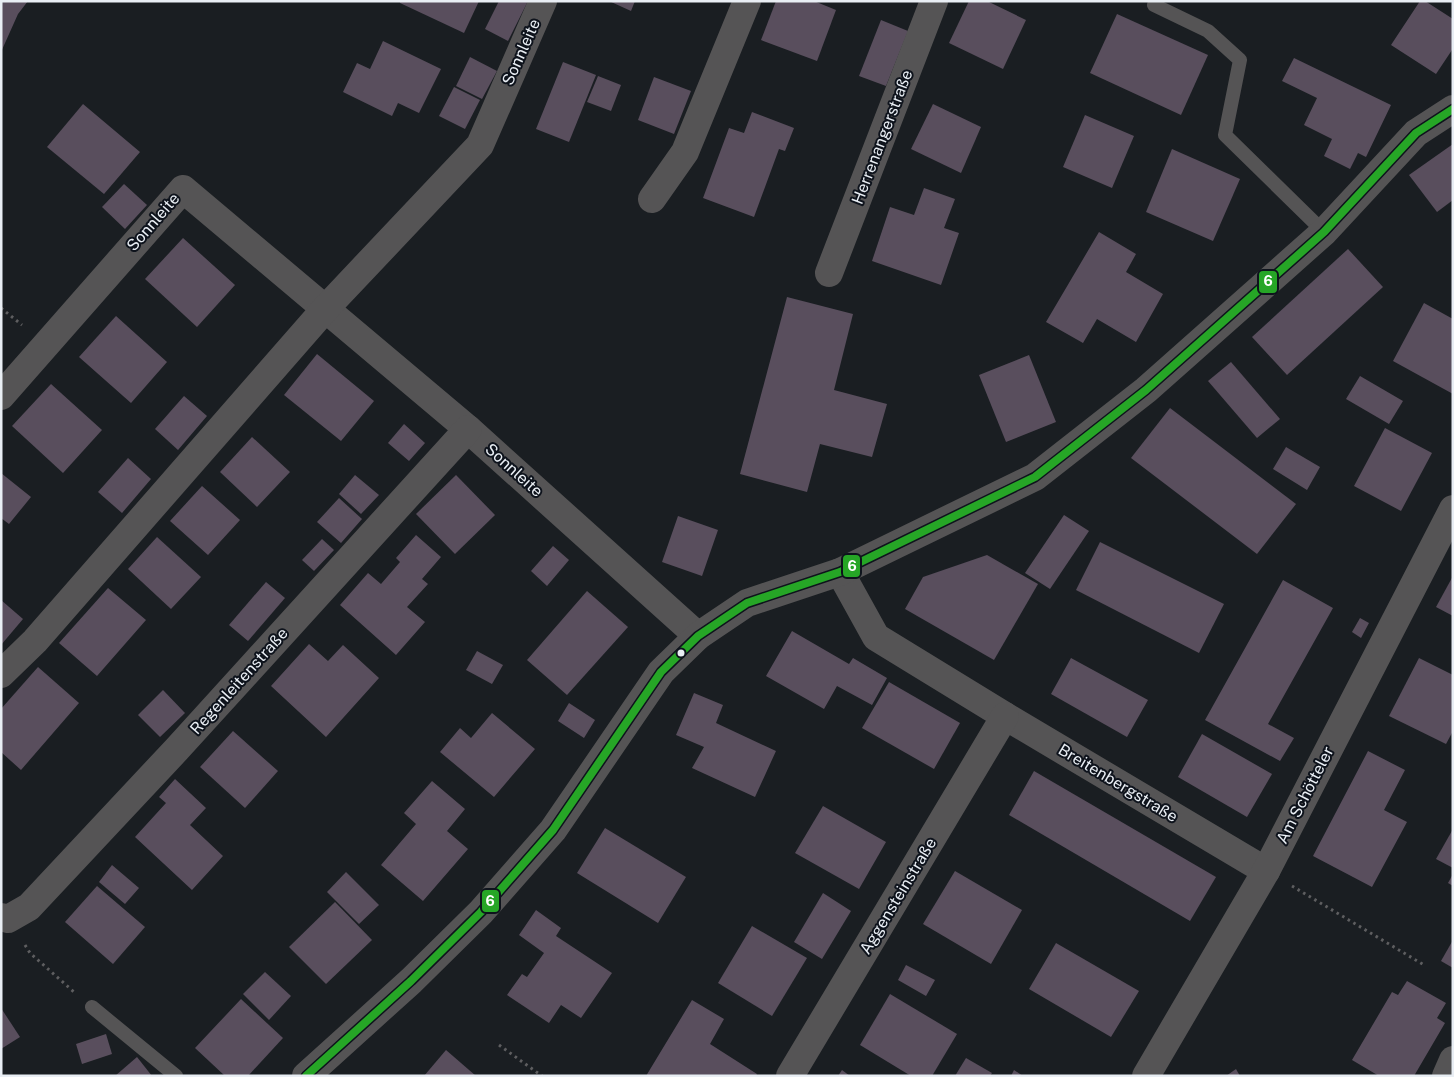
<svg xmlns="http://www.w3.org/2000/svg" width="1454" height="1077" viewBox="0 0 1454 1077" font-family="'Public Sans',sans-serif">
<style>
.building{fill:#594e5d}
.lines{fill:none;stroke-linecap:round;stroke-linejoin:round}
.path{stroke:#5e5e60;stroke-width:3;stroke-dasharray:2.5 4;stroke-linecap:butt}
.service{stroke:#555455;stroke-width:14}
.minor{stroke:#555455;stroke-width:28}
.bus-1-casing{stroke:#0e131c;stroke-width:11}
.bus-1{stroke:#26a626;stroke-width:8}
.bus-dot{fill:#e9eef4;stroke:#0e131c;stroke-width:2}
.labels{text-anchor:middle;dominant-baseline:central;stroke-width:4;stroke-linejoin:round;paint-order:stroke}
.street-label{font-size:16px;fill:#e9eef4;stroke:#0e131c}
.line-badge{stroke:#0e131c;stroke-width:2}
.badge-label{font-size:14px;text-anchor:middle;font-weight:bold;fill:#fff}
</style>
<rect width="100%" height="100%" fill="#1a1e22"/>
<g class="building">
<path d="M1 1H28L18 14 1 52Z"/>
<path d="M400 1H479L464 33 400 3Z"/>
<path d="M499 1H528L508 41 485 29Z"/>
<path d="M609 1H635L631 11Z"/>
<path d="M776 1H814L836 10 817 61 761 40Z"/>
<path d="M969 1H987L1026 20 1003 69 949 43Z"/>
<path d="M1420 1H1425L1453 19V51L1452 50 1436 74 1391 45Z"/>
<path d="M1117 14 1208 55 1181 115 1090 73Z"/>
<path d="M881 20 908 31 886 86 859 76Z"/>
<path d="M383 41 441 69 419 113 398 103 392 116 343 92 357 63 370 69Z"/>
<path d="M470 57 497 71 482 99 456 86Z"/>
<path d="M1294 58 1391 105 1366 157 1358 153 1350 169 1324 156 1332 139 1304 125 1317 98 1282 81Z"/>
<path d="M563 62 596 75 569 142 536 129Z"/>
<path d="M598 76 621 85 611 111 587 102Z"/>
<path d="M654 77 691 91 674 134 638 120Z"/>
<path d="M454 87 480 100 465 129 439 116Z"/>
<path d="M83 104 140 152 104 194 47 147Z"/>
<path d="M933 104 981 127 961 173 911 149Z"/>
<path d="M752 112 794 128 785 151 779 149 754 217 703 198 729 128 744 133Z"/>
<path d="M1085 115 1134 136 1112 188 1063 167Z"/>
<path d="M1453 144V200L1437 212 1409 175Z"/>
<path d="M1172 149 1240 179 1213 241 1146 212Z"/>
<path d="M124 184 147 205 125 229 102 207Z"/>
<path d="M924 188 955 199 944 228 959 233 941 285 872 261 890 207 914 215Z"/>
<path d="M1099 232 1136 254 1126 272 1163 294 1136 342 1097 319 1083 343 1046 322Z"/>
<path d="M183 238 235 285 197 327 145 279Z"/>
<path d="M1348 249 1383 287 1287 375 1252 337Z"/>
<path d="M787 297 853 314 834 390 887 404 872 457 820 444 807 492 740 474Z"/>
<path d="M1424 303 1453 319V394L1393 361Z"/>
<path d="M116 316 167 362 131 403 79 357Z"/>
<path d="M317 354 374 401 341 441 284 395Z"/>
<path d="M1029 355 1056 422 1006 442 979 375Z"/>
<path d="M1231 362 1280 419 1257 438 1208 381Z"/>
<path d="M1360 376 1403 401 1389 424 1346 399Z"/>
<path d="M51 384 102 430 63 473 12 426Z"/>
<path d="M184 396 207 416 178 450 155 429Z"/>
<path d="M1170 408 1296 504 1257 554 1131 458Z"/>
<path d="M404 424 425 443 409 461 388 443Z"/>
<path d="M1385 428 1432 453 1401 511 1354 486Z"/>
<path d="M252 437 290 472 257 507 220 472Z"/>
<path d="M1286 447 1320 467 1307 490 1273 469Z"/>
<path d="M128 458 151 479 122 513 98 492Z"/>
<path d="M1 473 31 497 9 524 1 518Z"/>
<path d="M355 475 379 495 361 514 339 494Z"/>
<path d="M456 475 495 515 455 554 416 514Z"/>
<path d="M202 486 240 520 208 555 170 521Z"/>
<path d="M339 498 362 519 341 543 317 522Z"/>
<path d="M1064 515 1089 531 1050 589 1025 573Z"/>
<path d="M678 516 718 530 702 576 662 562Z"/>
<path d="M416 535 441 557 422 579 428 584 407 607 425 622 396 655 340 605 368 573 381 584 400 562 396 558Z"/>
<path d="M157 537 201 577 171 609 128 569Z"/>
<path d="M322 539 334 550 314 571 302 560Z"/>
<path d="M1100 542 1224 604 1199 653 1076 590Z"/>
<path d="M553 546 569 560 547 586 531 571Z"/>
<path d="M987 555 1038 584 994 660 905 609 923 577Z"/>
<path d="M1453 576V616L1436 607Z"/>
<path d="M1283 580 1333 608 1268 724 1294 738 1280 761 1205 720Z"/>
<path d="M266 582 285 598 248 641 229 625Z"/>
<path d="M108 588 146 620 97 676 59 643Z"/>
<path d="M587 591 628 627 567 695 527 660Z"/>
<path d="M1 600 23 619 1 645Z"/>
<path d="M1360 618 1369 623 1361 638 1352 632Z"/>
<path d="M792 631 849 664 853 658 887 678 872 705 837 686 824 709 766 676Z"/>
<path d="M309 644 328 661 343 645 379 678 326 737 271 686Z"/>
<path d="M477 651 503 665 492 684 466 670Z"/>
<path d="M1071 658 1148 700 1127 737 1051 694Z"/>
<path d="M1419 658 1453 675V731L1446 744 1389 716Z"/>
<path d="M38 667 79 703 21 770 1 752V709Z"/>
<path d="M889 682 960 723 934 769 862 728Z"/>
<path d="M163 690 185 713 160 737 138 715Z"/>
<path d="M694 693 723 705 716 723 776 751 755 797 692 768 704 747 676 735Z"/>
<path d="M569 703 595 720 584 738 558 721Z"/>
<path d="M492 713 535 749 494 797 440 752 460 728 471 738Z"/>
<path d="M233 731 278 771 245 808 200 767Z"/>
<path d="M1202 734 1272 774 1247 817 1178 777Z"/>
<path d="M1368 751 1405 770 1384 810 1407 822 1372 887 1313 856Z"/>
<path d="M1034 771 1216 877 1190 921 1009 815Z"/>
<path d="M175 779 206 808 190 825 223 856 192 890 135 837 166 803 159 797Z"/>
<path d="M432 781 465 809 447 831 468 849 423 901 381 865 416 824 404 813Z"/>
<path d="M823 806 886 842 859 889 795 853Z"/>
<path d="M605 828 686 877 658 923 577 873Z"/>
<path d="M1453 829V868L1436 859Z"/>
<path d="M112 865 139 888 125 904 99 882Z"/>
<path d="M955 871 1022 910 991 964 923 924Z"/>
<path d="M346 872 379 905 359 924 327 892Z"/>
<path d="M1453 874V886L1448 883Z"/>
<path d="M97 886 145 927 113 964 65 922Z"/>
<path d="M823 893 851 911 822 959 794 942Z"/>
<path d="M335 902 372 940 326 984 289 947Z"/>
<path d="M536 910 561 928 556 936 612 973 581 1018 561 1005 549 1023 507 995 522 974 527 977 544 953 519 935Z"/>
<path d="M752 926 807 958 772 1016 718 983Z"/>
<path d="M1453 940V968L1441 961Z"/>
<path d="M1056 943 1139 991 1111 1037 1029 989Z"/>
<path d="M906 965 935 980 926 996 898 980Z"/>
<path d="M265 972 291 996 269 1020 243 994Z"/>
<path d="M1407 981 1446 1003 1437 1018 1445 1023 1414 1076H1379L1352 1060 1392 992 1398 995Z"/>
<path d="M890 994 957 1034 932 1076H911L860 1045Z"/>
<path d="M241 999 283 1038 248 1076H225L195 1048Z"/>
<path d="M692 1000 724 1019 710 1044 757 1074 756 1076H646Z"/>
<path d="M1 1008 20 1037 1 1049Z"/>
<path d="M106 1034 112 1054 82 1064 76 1044Z"/>
<path d="M446 1050 476 1076H424Z"/>
<path d="M137 1057 152 1076H115Z"/>
<path d="M966 1058 992 1073 990 1076H955Z"/>
<path d="M1236 1069 1240 1076H1226Z"/>
<path d="M842 1070 850 1076H838Z"/>
<path d="M1014 1070 1023 1076H1011Z"/>
</g>
<g class="lines">
<g class="path">
<path d="M1 308 22 325"/>
<path d="M1292 886 1424 965"/>
<path d="M25 945 30 953 74 992"/>
<path d="M499 1045 542 1076"/>
</g>
<g class="service">
<path d="M1154 5 1208 31 1240 60 1225 135 1324 232"/>
<path d="M92 1007 176 1076"/>
</g>
<g class="minor">
<path d="M652 199 685 152 747 1"/>
<path d="M829 273 934 1"/>
<path d="M1 396 183 189 468 429 698 636"/>
<path d="M840 572 876 637 1005 716 1266 871"/>
<path d="M1 674 35 641 326 308 480 145 543 1"/>
<path d="M1 917 8 919 29 907 177 749 468 429"/>
<path d="M306 1076 411 981 481 912 553 830 661 672 698 636 747 603 840 572 1035 477 1146 390 1324 232 1416 133 1453 109"/>
<path d="M790 1076 1005 716"/>
<path d="M1146 1076 1266 871 1453 509"/>
<path d="M1446 1076 1453 1060"/>
</g>
<g class="bus-1-casing">
<path id="bus-1" d="M306 1076 411 981 481 912 553 830 661 672 698 636 747 603 840 572 1035 477 1146 390 1324 232 1416 133 1453 109"/>
</g>
<use href="#bus-1" class="bus-1"/>
</g>
<circle class="bus-dot" cx="681" cy="653" r="4.5"/>
<g class="labels">
<g class="street-label">
<text transform="translate(521 52) rotate(-66)">Sonnleite</text>
<text transform="translate(882 137) rotate(-69)">Herrenangerstraße</text>
<text transform="translate(153 222) rotate(-49)">Sonnleite</text>
<text transform="translate(514 470) rotate(42)">Sonnleite</text>
<text transform="translate(239 681) rotate(-48)">Regenleitenstraße</text>
<text transform="translate(1118 783) rotate(31)">Breitenbergstraße</text>
<text transform="translate(1305 795) rotate(-63)">Am Schötteler</text>
<text transform="translate(898 896) rotate(-59)">Aggensteinstraße</text>
</g>
</g>
<g class="line-badge">
<rect x="1258" y="270" width="20" height="24" rx="5" fill="#26a626"/>
<rect x="842" y="554" width="19" height="24" rx="5" fill="#26a626"/>
<rect x="481" y="889" width="19" height="24" rx="5" fill="#26a626"/>
</g>
<g class="badge-label">
<text x="1268" y="286">6</text>
<text x="852" y="571">6</text>
<text x="490" y="906">6</text>
</g>
<rect width="1454" height="1077" fill="none" stroke="#e9eef4" stroke-width="5"/>
</svg>
